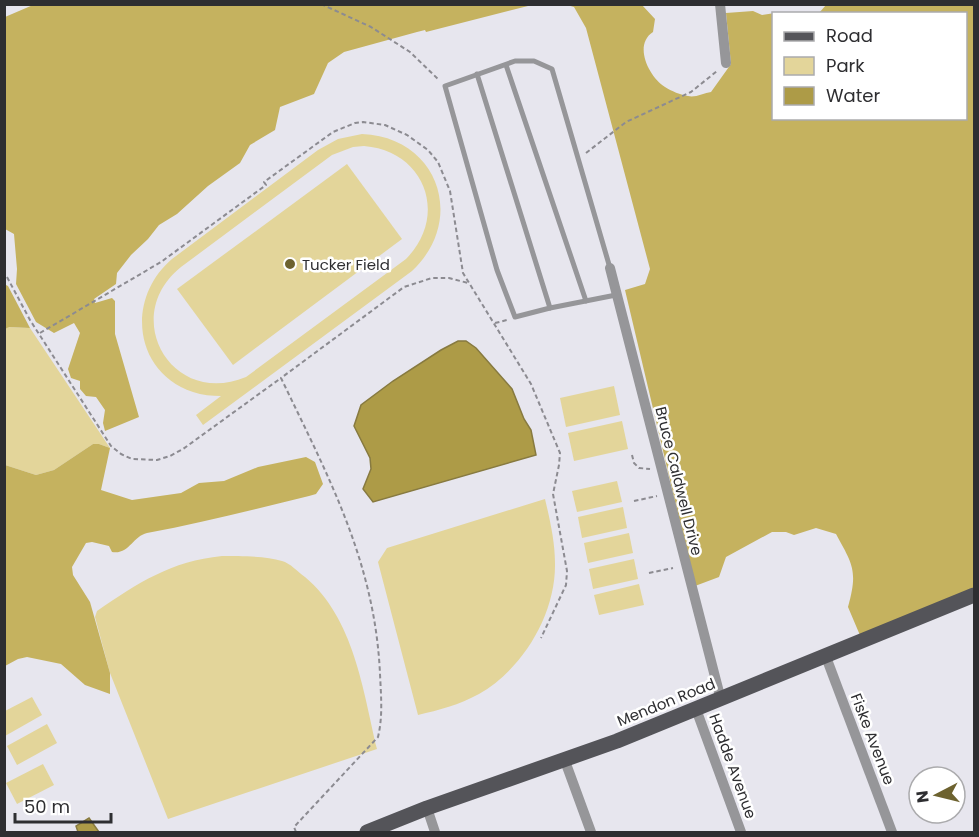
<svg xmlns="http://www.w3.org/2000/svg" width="979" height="837" viewBox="0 0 979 837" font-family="Poppins,sans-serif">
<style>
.green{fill:#e3d59a;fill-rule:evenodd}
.forest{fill:#c5b25f}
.water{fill:#ad9b47;stroke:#877a40;stroke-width:1.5}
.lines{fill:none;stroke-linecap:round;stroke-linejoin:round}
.path{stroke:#8c8b91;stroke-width:2;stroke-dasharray:4.5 3;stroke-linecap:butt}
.lane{stroke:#969699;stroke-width:5}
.street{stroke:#969699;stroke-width:10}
.primary{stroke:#545459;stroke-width:15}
.poi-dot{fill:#6d622f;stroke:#fff;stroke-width:2}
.labels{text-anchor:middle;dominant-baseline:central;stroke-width:5;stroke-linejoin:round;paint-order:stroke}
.poi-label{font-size:15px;fill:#2e2e31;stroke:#fff;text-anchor:start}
.street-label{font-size:15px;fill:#2e2e31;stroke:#fff}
</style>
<rect width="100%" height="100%" fill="#e7e6ee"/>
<g class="green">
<path d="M362 134C438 137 467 219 412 271L203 425 196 415 221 396C212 396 202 395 193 392 133 372 126 298 172 259L318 150 338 139ZM364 146C425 151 449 215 406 259L246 377C172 408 119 317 181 267L332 155 353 147Z"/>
<path d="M347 164 402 239 233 365 177 289Z"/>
<path d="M8 327 30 328 110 448 99 444H93L54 470 36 475 5 465V329Z"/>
<path d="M614 386 620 415 566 427 560 398Z"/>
<path d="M622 421 628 449 574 461 568 433Z"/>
<path d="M617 481 622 502 577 512 572 491Z"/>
<path d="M545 499C550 520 555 542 555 563 556 614 523 669 479 694 459 705 439 710 418 715L378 562 387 548Z"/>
<path d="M623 507 627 528 582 538 578 517Z"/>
<path d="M629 533 633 553 588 563 584 543Z"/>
<path d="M222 556C239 556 266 556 282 561 290 563 298 572 305 577 354 618 363 690 377 749L168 819 110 673 95 617 97 611C138 583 171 561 222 556Z"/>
<path d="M634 559 638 579 593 589 589 569Z"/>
<path d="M639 584 644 605 599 615 594 595Z"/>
<path d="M32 697 42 715 5 736V711Z"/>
<path d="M47 724 57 743 17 765 7 746Z"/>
<path d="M43 764 54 785 17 804 6 783Z"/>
</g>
<g class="forest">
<path d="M33 5V4L532 5 426 32 425 30 417 32 344 52 328 63 314 94 280 107 275 130 250 145 240 163 208 186 177 214 159 225 148 239 131 255 117 273 116 284 94 299 95 303 112 298 115 301V334L139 417 105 431 103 423 105 410 96 397 86 396 80 389V381L71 378 68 369 80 333 74 323 54 333 36 322 16 284 17 269 14 234 5 229V17Z"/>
<path d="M567 5H642L655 19 653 32C633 45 649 77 665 87 671 91 681 95 688 96 695 98 704 93 711 92L731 64 726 13 753 11 762 15 775 13H776L774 14V118H966V14L819 13 826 5H974V595L862 640 848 607C858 571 853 565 836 534L816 528 794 535 786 532H772L726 557 719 577 695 586 625 290 645 284 650 269 586 28 574 7Z"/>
<path d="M4 284 8 286 30 328 9 327 5 329Z"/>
<path d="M93 444H99L110 448 101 490 132 500 181 493 199 483 224 481 258 467 306 457 315 462 323 484 316 494 309 496C255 509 201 523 147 533 133 536 129 555 112 552L109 546 92 542 86 543 72 567 73 575 90 602 110 673V694L85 685 61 664 27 657 18 659 5 666V465L36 475 54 470Z"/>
</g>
<g class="water">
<path d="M458 341H466L476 348 512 389 524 419 531 430 536 455 373 502 363 489 371 469 370 458 354 426 361 405 393 381 441 350Z"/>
<path d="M89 818 99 832H78L76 826Z"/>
</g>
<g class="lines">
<g class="path">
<path d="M321 4 371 27 410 52 439 80"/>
<path d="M586 153 626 122 691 92 717 71"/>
<path d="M7 277 30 320 111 446 121 454 132 459 157 460 170 456 183 449 281 378"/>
<path d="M495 323 507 320"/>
<path d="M40 333 161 262 266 185 264 182 333 132 355 123 363 122 385 125 407 135 428 150 438 162 450 191 463 273 531 384 560 453 559 465 553 494 567 571 566 585 541 638"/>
<path d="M632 455 634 463 639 468 650 469"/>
<path d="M634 501 657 496"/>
<path d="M649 573 673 568"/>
<path d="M296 832 294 827 378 737C383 716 381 696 380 674 375 562 328 476 281 378L404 287 432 278H449L468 283"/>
</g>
<g class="lane">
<path d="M506 65 586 301"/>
<path d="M477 74 550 308"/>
<path d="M610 268 552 69 534 61H515L445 86 497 270 515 317 550 308 616 295"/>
</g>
<g class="street">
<path d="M720 4 726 63"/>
<path d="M610 268 721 700"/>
<path d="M826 657 892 832"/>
<path d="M696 709 741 832"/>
<path d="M565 761 591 832"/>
<path d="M427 808 435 832"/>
</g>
<path class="primary" d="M367 832 427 808 617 741 974 595"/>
</g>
<circle class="poi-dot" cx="290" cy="264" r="6"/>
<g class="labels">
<g class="poi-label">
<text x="302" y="264">Tucker Field</text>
</g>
<g class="street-label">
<text transform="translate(679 481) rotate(76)">Bruce Caldwell Drive</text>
<text transform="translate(666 702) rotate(-22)">Mendon Road</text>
<text transform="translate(873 739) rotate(69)">Fiske Avenue</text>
<text transform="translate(733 766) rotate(70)">Hadde Avenue</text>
</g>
</g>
<rect width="979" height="837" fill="none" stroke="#2e2e31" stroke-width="12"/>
<rect x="772" y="12" width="195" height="108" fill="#ffffff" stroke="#ababad" stroke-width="1.5"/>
<rect x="784" y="32" width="30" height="9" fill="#545459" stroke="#ababad" stroke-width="1.5"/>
<text x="826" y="42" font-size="18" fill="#2e2e31">Road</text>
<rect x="784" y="57" width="30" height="18" fill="#e3d59a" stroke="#ababad" stroke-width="1.5"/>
<text x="826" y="72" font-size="18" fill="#2e2e31">Park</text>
<rect x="784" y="87" width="30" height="18" fill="#ad9b47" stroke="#ababad" stroke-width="1.5"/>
<text x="826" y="102" font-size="18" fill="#2e2e31">Water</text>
<g transform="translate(937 795) rotate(263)"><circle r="28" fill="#ffffff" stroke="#ababad" stroke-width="1.5"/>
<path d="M0-4.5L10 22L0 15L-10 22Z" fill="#6d622f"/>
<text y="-9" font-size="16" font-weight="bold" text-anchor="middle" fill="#2e2e31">N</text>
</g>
<path d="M15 813v9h96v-9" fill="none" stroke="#2e2e31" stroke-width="3"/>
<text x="24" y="813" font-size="18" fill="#2e2e31" stroke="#ffffff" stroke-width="4.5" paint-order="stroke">50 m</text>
</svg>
